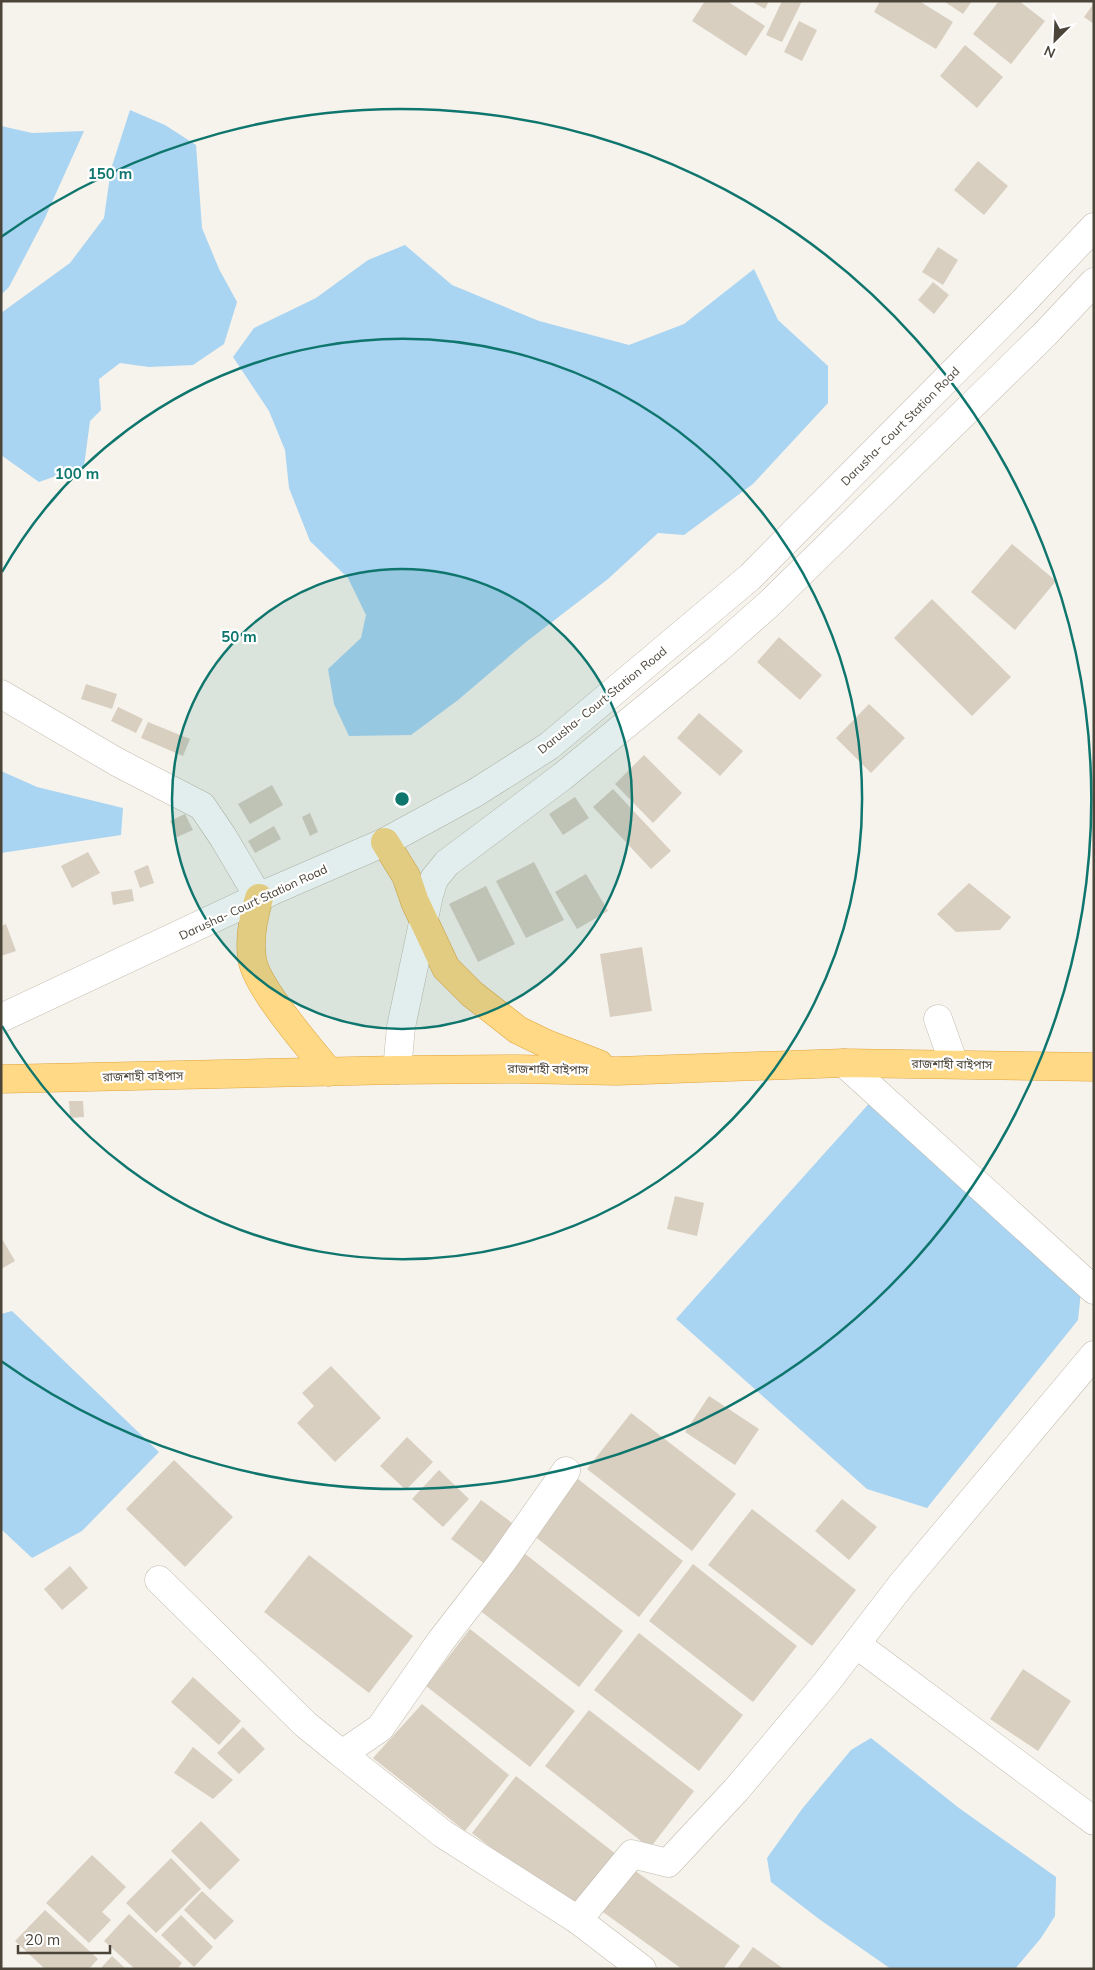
<svg xmlns="http://www.w3.org/2000/svg" width="1095" height="1970" viewBox="0 0 1095 1970" font-family="Mulish,'Noto Sans Bengali',sans-serif">
<style>
.water{fill:#a9d4f2}
.building{fill:#d8cfc1}
.lines{fill:none;stroke-linecap:round;stroke-linejoin:round}
.minor-casing{stroke:#c2bbae;stroke-width:29}
.tertiary-casing{stroke:#c2bbae;stroke-width:29}
.trunk-casing{stroke:#e0a43c;stroke-width:29}
.minor{stroke:#fff;stroke-width:28}
.tertiary{stroke:#fff;stroke-width:28}
.trunk{stroke:#ffd985;stroke-width:28}
.ring{fill:none;stroke:#0f766e;stroke-width:2.5}
.labels{text-anchor:middle;dominant-baseline:central;stroke-width:4.5;stroke-linejoin:round;paint-order:stroke}
.street-label{font-size:12px;fill:#4b4439;stroke:#fff}
.centre{fill:#0f766e;stroke:#fff;stroke-width:2.5}
.ring-label{font-size:15px;text-anchor:middle;font-weight:bold;fill:#0f766e;stroke:#fff;stroke-width:4.5;stroke-linejoin:round;paint-order:stroke}
</style>
<rect width="100%" height="100%" fill="#f6f3ec"/>
<g class="water">
<path d="M130 110 165 125 196 145 202 228 219 269 237 302 224 344 193 365 149 367 120 363 99 379 101 410 90 421 84 466 39 482 1 455V313L70 263 104 218 111 169Z"/>
<path d="M1 126 32 133 84 131 44 220 9 287 1 295Z"/>
<path d="M405 245 452 285 539 321 629 345 684 324 754 269 778 320 828 366V403L753 484 684 535 658 533 608 579 526 642 458 700 411 735 349 736 334 704 328 669 361 638 366 615 348 578 310 541 289 488 285 450 269 411 233 357 254 328 316 298 368 260Z"/>
<path d="M1 771 37 787 123 808 121 835 1 853Z"/>
<path d="M874 1098 1082 1282 1078 1320 927 1508 867 1489 676 1319Z"/>
<path d="M12 1311 159 1452 82 1531 32 1558 1 1529V1314Z"/>
<path d="M871 1738 959 1808 1056 1877 1055 1916 1041 1938 1015 1969H891L819 1919 771 1882 767 1858 802 1809 851 1750Z"/>
</g>
<g class="building">
<path d="M705 1H727L765 26 746 56 692 21Z"/>
<path d="M751 1H769L765 9Z"/>
<path d="M782 1H802L782 42 766 35Z"/>
<path d="M880 1H919L953 22 936 49 874 12Z"/>
<path d="M946 1H972L963 14 945 2Z"/>
<path d="M999 1H1019L1045 21 1011 64 973 34Z"/>
<path d="M1094 3V24L1084 17Z"/>
<path d="M799 21 817 30 802 61 784 52Z"/>
<path d="M965 45 1003 77 977 108 940 76Z"/>
<path d="M978 161 1008 186 984 215 954 190Z"/>
<path d="M938 247 958 260 943 285 922 272Z"/>
<path d="M933 282 949 295 934 314 918 300Z"/>
<path d="M1012 544 1056 581 1015 630 971 592Z"/>
<path d="M932 599 1011 677 972 716 894 638Z"/>
<path d="M779 637 822 675 800 700 757 662Z"/>
<path d="M86 684 117 694 112 709 81 699Z"/>
<path d="M869 704 905 738 871 773 836 738Z"/>
<path d="M118 707 143 719 136 733 111 721Z"/>
<path d="M699 713 743 751 720 776 677 738Z"/>
<path d="M148 722 190 739 183 756 141 738Z"/>
<path d="M644 755 682 793 653 823 615 784Z"/>
<path d="M272 785 283 805 250 824 238 804Z"/>
<path d="M613 789 671 851 651 869 593 807Z"/>
<path d="M575 797 589 818 563 835 549 814Z"/>
<path d="M310 813 318 832 310 836 302 817Z"/>
<path d="M185 814 193 830 177 837 170 821Z"/>
<path d="M274 826 281 839 255 853 248 841Z"/>
<path d="M88 852 100 873 72 888 61 866Z"/>
<path d="M534 862 564 920 526 938 496 881Z"/>
<path d="M148 865 154 883 140 888 134 871Z"/>
<path d="M586 874 608 911 577 929 555 892Z"/>
<path d="M969 883 1011 917 1000 930 956 932 937 914Z"/>
<path d="M486 886 515 944 478 962 449 904Z"/>
<path d="M132 889 134 901 113 905 111 892Z"/>
<path d="M6 924 16 951 1 956V926Z"/>
<path d="M642 947 652 1011 610 1017 600 954Z"/>
<path d="M69 1101H83L84 1117 70 1118Z"/>
<path d="M675 1196 704 1203 697 1236 667 1229Z"/>
<path d="M1 1237 15 1261 1 1269Z"/>
<path d="M331 1366 381 1418 335 1462 297 1423 314 1406 302 1393Z"/>
<path d="M709 1396 759 1429 735 1465 685 1432Z"/>
<path d="M631 1413 736 1494 692 1551 587 1469Z"/>
<path d="M407 1437 433 1462 406 1490 380 1466Z"/>
<path d="M174 1460 233 1517 185 1567 126 1509Z"/>
<path d="M439 1470 469 1499 443 1527 412 1499Z"/>
<path d="M578 1479 683 1561 639 1617 534 1536Z"/>
<path d="M842 1499 877 1527 849 1560 815 1531Z"/>
<path d="M481 1500 519 1528 489 1567 451 1539Z"/>
<path d="M752 1509 856 1590 812 1646 708 1565Z"/>
<path d="M519 1549 623 1631 579 1687 474 1606Z"/>
<path d="M309 1555 413 1636 369 1693 264 1612Z"/>
<path d="M693 1564 797 1646 753 1702 649 1621Z"/>
<path d="M70 1566 88 1588 62 1610 44 1589Z"/>
<path d="M470 1629 575 1711 530 1767 426 1686Z"/>
<path d="M639 1633 743 1715 699 1771 594 1690Z"/>
<path d="M1023 1669 1071 1701 1038 1751 990 1719Z"/>
<path d="M193 1677 241 1721 219 1745 171 1702Z"/>
<path d="M422 1704 509 1775 465 1831 373 1758Z"/>
<path d="M589 1710 694 1791 650 1848 545 1766Z"/>
<path d="M243 1727 265 1749 239 1774 217 1753Z"/>
<path d="M193 1747 233 1780 213 1799 174 1773Z"/>
<path d="M516 1776 621 1858 577 1914 472 1833Z"/>
<path d="M201 1821 240 1860 210 1890 171 1851Z"/>
<path d="M92 1855 126 1887 102 1912 111 1920 89 1943 46 1903Z"/>
<path d="M171 1858 201 1889 156 1933 126 1903Z"/>
<path d="M627 1865 740 1946 723 1969H682L596 1907Z"/>
<path d="M202 1891 234 1921 215 1940 184 1910Z"/>
<path d="M45 1910 98 1959 89 1969H45L15 1941Z"/>
<path d="M129 1914 182 1963 177 1969H135L104 1941Z"/>
<path d="M181 1915 213 1947 194 1967 161 1935Z"/>
<path d="M753 1947 784 1969H737Z"/>
<path d="M112 1956 126 1969H100Z"/>
</g>
<g class="lines">
<g class="minor-casing">
<g id="minor">
<path d="M1 694 117 762 202 806 223 837 259 898"/>
<path d="M938 1019 954 1064"/>
<path d="M844 1063 1094 1290"/>
<path d="M159 1580 305 1724 342 1754 380 1728 440 1642 502 1562 566 1471"/>
<path d="M856 1644 1094 1821"/>
<path d="M342 1754 443 1834 578 1920 642 1969"/>
<path d="M578 1920 632 1854 668 1863 736 1790 826 1683 902 1584 1094 1355"/>
</g>
</g>
<g class="tertiary-casing">
<g id="tertiary">
<path d="M1 1018 272 891 385 842 475 793 549 746 750 577 1024 301 1094 227"/>
<path d="M397 1070 401 1027 429 895 434 879 447 863 563 776 718 649 770 603 1045 334 1094 282"/>
</g>
</g>
<g class="trunk-casing">
<g id="trunk">
<path d="M385 842 406 876 415 902 446 968 472 994 518 1030 547 1044 599 1064"/>
<path d="M259 898C253 918 249 938 252 958 255 986 310 1048 329 1072"/>
<path d="M1 1079 397 1070 516 1069 617 1071 844 1063 1094 1067"/>
</g>
</g>
<use href="#minor" class="minor"/>
<use href="#tertiary" class="tertiary"/>
<use href="#trunk" class="trunk"/>
</g>
<circle cx="402" cy="799" r="230" fill="#0f766e" fill-opacity=".12"/>
<g class="ring">
<circle cx="402" cy="799" r="230"/>
<path d="M2 572A460 460 0 1 1 2 1026"/>
<path d="M1 237A690 690 0 1 1 1 1361"/>
</g>
<g class="labels">
<g class="street-label">
<text transform="translate(900 426) rotate(-45)">Darusha- Court Station Road</text>
<text transform="translate(602 700) rotate(-39)">Darusha- Court Station Road</text>
<text transform="translate(253 902) rotate(-25)">Darusha- Court Station Road</text>
<text transform="translate(952 1064) rotate(1)">রাজশাহী বাইপাস</text>
<text transform="translate(548 1069) rotate(1)">রাজশাহী বাইপাস</text>
<text transform="translate(143 1076) rotate(-1)">রাজশাহী বাইপাস</text>
</g>
</g>
<circle cx="402" cy="799" r="8" class="centre"/>
<g class="ring-label">
<text x="110" y="179">150 m</text>
<text x="77" y="479">100 m</text>
<text x="239" y="642">50 m</text>
</g>
<rect width="1095" height="1970" fill="none" stroke="#4b4439" stroke-width="5"/>
<g transform="translate(1055 40) rotate(204)" stroke="#ffffff" stroke-width="4" paint-order="stroke">
<path d="M0-4L9 19L0 12L-9 19Z" fill="#4b4439"/>
<text y="-8" font-size="14" font-weight="bold" text-anchor="middle" fill="#4b4439">N</text>
</g>
<path d="M18 1945v8h92v-8" fill="none" stroke="#4b4439" stroke-width="2.5"/>
<text x="25" y="1945" font-size="15" fill="#4b4439" stroke="#ffffff" stroke-width="4" paint-order="stroke">20 m</text>
</svg>
